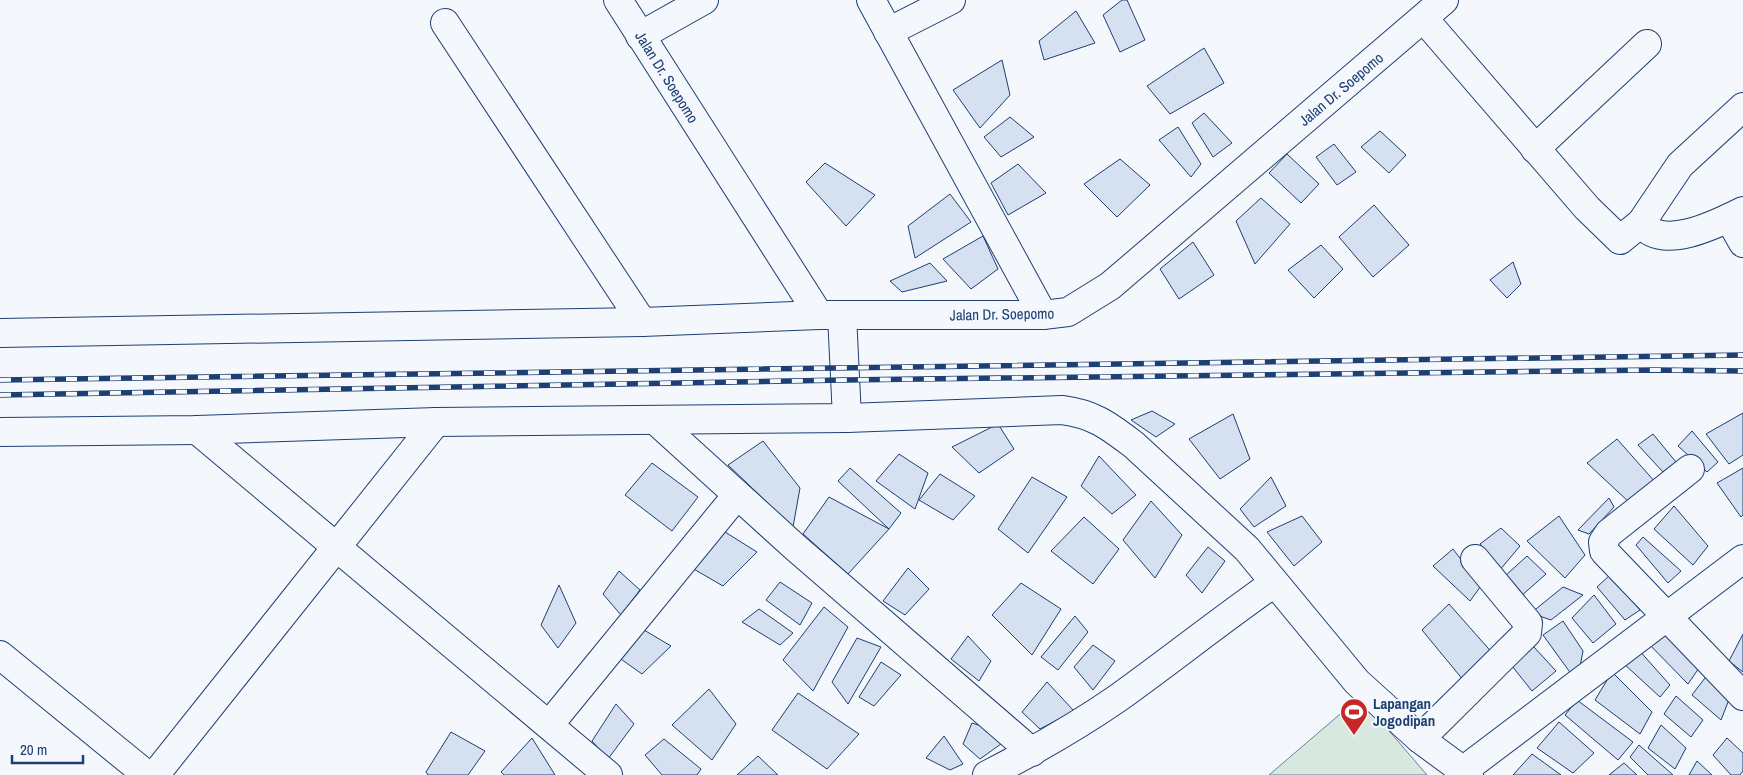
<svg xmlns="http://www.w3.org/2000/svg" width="1743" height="775" viewBox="0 0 1743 775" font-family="'Archivo Narrow',sans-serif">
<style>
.green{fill:#d7e8df;stroke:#687fa3}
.building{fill:#d5e0f0;stroke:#1d3f73}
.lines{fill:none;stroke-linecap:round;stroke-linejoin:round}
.minor-casing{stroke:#1d3f73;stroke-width:30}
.minor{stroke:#f4f7fb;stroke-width:28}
.rail-casing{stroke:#1d3f73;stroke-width:5.5}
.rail{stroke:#f4f7fb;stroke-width:4;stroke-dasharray:11;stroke-linecap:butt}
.labels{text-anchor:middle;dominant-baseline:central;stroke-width:4;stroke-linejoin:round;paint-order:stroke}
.street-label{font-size:15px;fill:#1d3f73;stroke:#f4f7fb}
.poi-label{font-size:15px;font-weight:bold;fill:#1d3f73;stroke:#f4f7fb;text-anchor:start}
</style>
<rect width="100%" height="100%" fill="#f4f7fb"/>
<path class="green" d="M1360 697 1427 775H1269Z"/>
<g class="building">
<path d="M1122 0H1127L1145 40 1120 52 1103 15Z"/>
<path d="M1076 11 1095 43 1044 60 1039 41Z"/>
<path d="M1204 48 1224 83 1170 114 1147 86Z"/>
<path d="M1002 60 1010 95 980 128 953 90Z"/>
<path d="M1204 113 1232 143 1213 157 1192 123Z"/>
<path d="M1010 117 1034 137 1001 157 984 137Z"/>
<path d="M1178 127 1201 164 1191 177 1159 140Z"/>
<path d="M1380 131 1406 155 1389 173 1361 147Z"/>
<path d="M1334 144 1356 172 1337 185 1316 157Z"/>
<path d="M1287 154 1319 184 1301 203 1269 173Z"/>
<path d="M1120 159 1150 185 1117 217 1084 184Z"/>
<path d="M825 163 875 195 846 226 806 182Z"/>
<path d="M1018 164 1046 193 1008 215 991 183Z"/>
<path d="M950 194 971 222 915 258 908 226Z"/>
<path d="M1261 198 1290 224 1255 264 1236 221Z"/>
<path d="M1374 205 1409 245 1373 277 1339 237Z"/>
<path d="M983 236 998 269 971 289 943 259Z"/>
<path d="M1193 242 1214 275 1179 299 1160 269Z"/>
<path d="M1321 245 1343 269 1314 298 1288 270Z"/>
<path d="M1513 262 1521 284 1507 298 1490 280Z"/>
<path d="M930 263 947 281 902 292 890 281Z"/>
<path d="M1152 411 1175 424 1156 437 1131 420Z"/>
<path d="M1743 413V455L1729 464 1706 434Z"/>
<path d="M1233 414 1250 459 1220 479 1189 439Z"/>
<path d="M998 424 1014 449 979 473 952 447Z"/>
<path d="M1692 431 1718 462 1707 472 1678 446Z"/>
<path d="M1653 434 1676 462 1663 472 1638 445Z"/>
<path d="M1617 439 1656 483 1630 503 1587 463Z"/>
<path d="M763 441 800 488 793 527 728 465Z"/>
<path d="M899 454 928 473 915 509 876 481Z"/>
<path d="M1099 456 1136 495 1112 514 1081 486Z"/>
<path d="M652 463 698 497 672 531 625 495Z"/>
<path d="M850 468 901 513 889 529 838 481Z"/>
<path d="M1743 468V515L1741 517 1717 483Z"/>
<path d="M940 474 975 496 953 520 919 500Z"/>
<path d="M1032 477 1067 497 1028 553 998 529Z"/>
<path d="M1271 477 1286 506 1254 527 1240 509Z"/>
<path d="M829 497 889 529 848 574 803 534Z"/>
<path d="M1609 498 1614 507 1589 534 1578 530Z"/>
<path d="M1151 501 1182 535 1155 578 1123 540Z"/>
<path d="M1674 506 1708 546 1693 565 1654 529Z"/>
<path d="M1302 516 1322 542 1294 566 1267 532Z"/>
<path d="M1559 516 1585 555 1565 578 1527 541Z"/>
<path d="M1084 517 1119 549 1093 584 1051 551Z"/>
<path d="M1501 528 1520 546 1499 571 1480 544Z"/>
<path d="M725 532 757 552 723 586 692 568Z"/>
<path d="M1643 537 1681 571 1668 583 1636 545Z"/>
<path d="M1208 547 1225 561 1202 593 1186 575Z"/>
<path d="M1453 549 1481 586 1470 601 1433 566Z"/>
<path d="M1527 556 1546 574 1520 597 1504 577Z"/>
<path d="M908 568 929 589 905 615 883 601Z"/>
<path d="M619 571 640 590 621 615 603 594Z"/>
<path d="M1611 574 1640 610 1625 620 1597 587Z"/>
<path d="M780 582 812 603 800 625 766 600Z"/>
<path d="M1021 583 1061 609 1032 655 992 615Z"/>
<path d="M559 585 576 623 558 648 541 625Z"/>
<path d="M1563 587 1583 595 1551 620 1531 613Z"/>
<path d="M1594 595 1616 624 1593 643 1572 618Z"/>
<path d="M1449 604 1495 656 1464 681 1422 630Z"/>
<path d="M824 607 848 627 813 691 783 660Z"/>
<path d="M759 609 793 633 780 645 742 622Z"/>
<path d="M1075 616 1088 632 1058 670 1041 657Z"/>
<path d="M1563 621 1583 651 1577 682 1543 635Z"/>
<path d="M1657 629 1701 665 1688 684 1644 639Z"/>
<path d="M644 630 671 646 642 674 618 657Z"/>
<path d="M1743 634V672L1729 661Z"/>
<path d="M968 636 991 661 979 681 951 659Z"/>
<path d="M857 638 881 647 848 704 832 682Z"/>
<path d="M1093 645 1115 661 1093 690 1074 667Z"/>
<path d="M1533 646 1556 671 1532 691 1512 666Z"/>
<path d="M1637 648 1670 685 1660 697 1623 663Z"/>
<path d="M881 662 901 675 874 706 859 697Z"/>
<path d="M1612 672 1652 712 1640 734 1595 700Z"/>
<path d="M1708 674 1730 697 1721 720 1692 695Z"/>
<path d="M1047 682 1074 711 1040 729 1022 712Z"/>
<path d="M709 689 736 724 712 760 672 725Z"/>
<path d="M798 693 859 734 827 769 772 730Z"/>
<path d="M1676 696 1703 720 1691 737 1664 714Z"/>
<path d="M1577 700 1633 742 1618 760 1565 715Z"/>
<path d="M616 704 634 724 608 759 592 741Z"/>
<path d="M1559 722 1594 753 1573 773 1537 748Z"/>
<path d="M972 723 1012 736 980 759 963 744Z"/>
<path d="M1661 725 1686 748 1675 769 1648 748Z"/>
<path d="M451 732 485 751 468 775H428L426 772Z"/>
<path d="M944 736 963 764 950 770 926 758Z"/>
<path d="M532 738 555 775H504L501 772Z"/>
<path d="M1727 738 1743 753V771L1740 775H1731L1713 755Z"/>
<path d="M664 739 701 769 697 775H662L645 755Z"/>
<path d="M1639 745 1673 775H1648L1630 757Z"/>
<path d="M1532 754 1561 775H1513Z"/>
<path d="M758 756 778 775H737Z"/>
<path d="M1697 761 1712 775H1689Z"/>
<path d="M1624 763 1637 775H1609Z"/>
</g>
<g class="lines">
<g class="minor-casing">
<g id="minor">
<path d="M618 0 819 315H1043L1068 312 1110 286 1444 0"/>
<path d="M871 0 1043 315"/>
<path d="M1424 19 1587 208 1620 240 1641 223C1662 252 1717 224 1743 211"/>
<path d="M445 23 642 322"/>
<path d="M888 32 951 0"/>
<path d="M640 36 704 0"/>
<path d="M1535 149 1647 44"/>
<path d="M1729 218 1743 243"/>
<path d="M1641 223 1680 165 1743 107"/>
<path d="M842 315 847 418"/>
<path d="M0 333 642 322 819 315"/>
<path d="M656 421 796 548 1032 752"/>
<path d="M197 430 608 775"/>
<path d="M0 432 197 430 436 422 847 418 1062 410C1094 414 1109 426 1134 445L1247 549 1357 682 1420 739 1469 775"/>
<path d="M1690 469 1609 533 1603 542 1604 551 1743 696"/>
<path d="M0 655 147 775"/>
<path d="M549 725 737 495"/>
<path d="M1420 739 1527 633 1528 623 1475 559"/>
<path d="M1464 770 1743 559"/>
<path d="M155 775 436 422"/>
<path d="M987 775C1032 752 1076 727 1118 698 1171 660 1221 620 1274 583"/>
</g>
</g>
<use href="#minor" class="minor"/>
<g class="rail-casing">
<g id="rail">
<path d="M0 380 1743 355"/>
<path d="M0 395 844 380 1654 370 1743 371"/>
</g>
</g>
<use href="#rail" class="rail"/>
</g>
<defs>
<g id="stadium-pin" transform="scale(1.4375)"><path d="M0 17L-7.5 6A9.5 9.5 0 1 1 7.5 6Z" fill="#c62828" stroke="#f4f7fb"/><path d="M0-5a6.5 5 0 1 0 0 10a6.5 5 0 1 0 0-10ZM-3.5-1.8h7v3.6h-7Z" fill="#fff"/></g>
</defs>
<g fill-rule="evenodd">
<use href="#stadium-pin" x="1354" y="712"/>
</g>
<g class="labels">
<g class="street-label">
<text transform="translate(667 77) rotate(58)">Jalan Dr. Soepomo</text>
<text transform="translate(1341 89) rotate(-40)">Jalan Dr. Soepomo</text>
<text transform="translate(1002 314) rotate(-1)">Jalan Dr. Soepomo</text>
</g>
<g class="poi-label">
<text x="1373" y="703">Lapangan<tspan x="1373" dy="17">Jogodipan</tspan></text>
</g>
</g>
<path d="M12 755v8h71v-8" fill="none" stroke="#1d3f73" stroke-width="2.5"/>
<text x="20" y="755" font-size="15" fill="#1d3f73" stroke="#f4f7fb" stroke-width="4" paint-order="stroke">20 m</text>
</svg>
